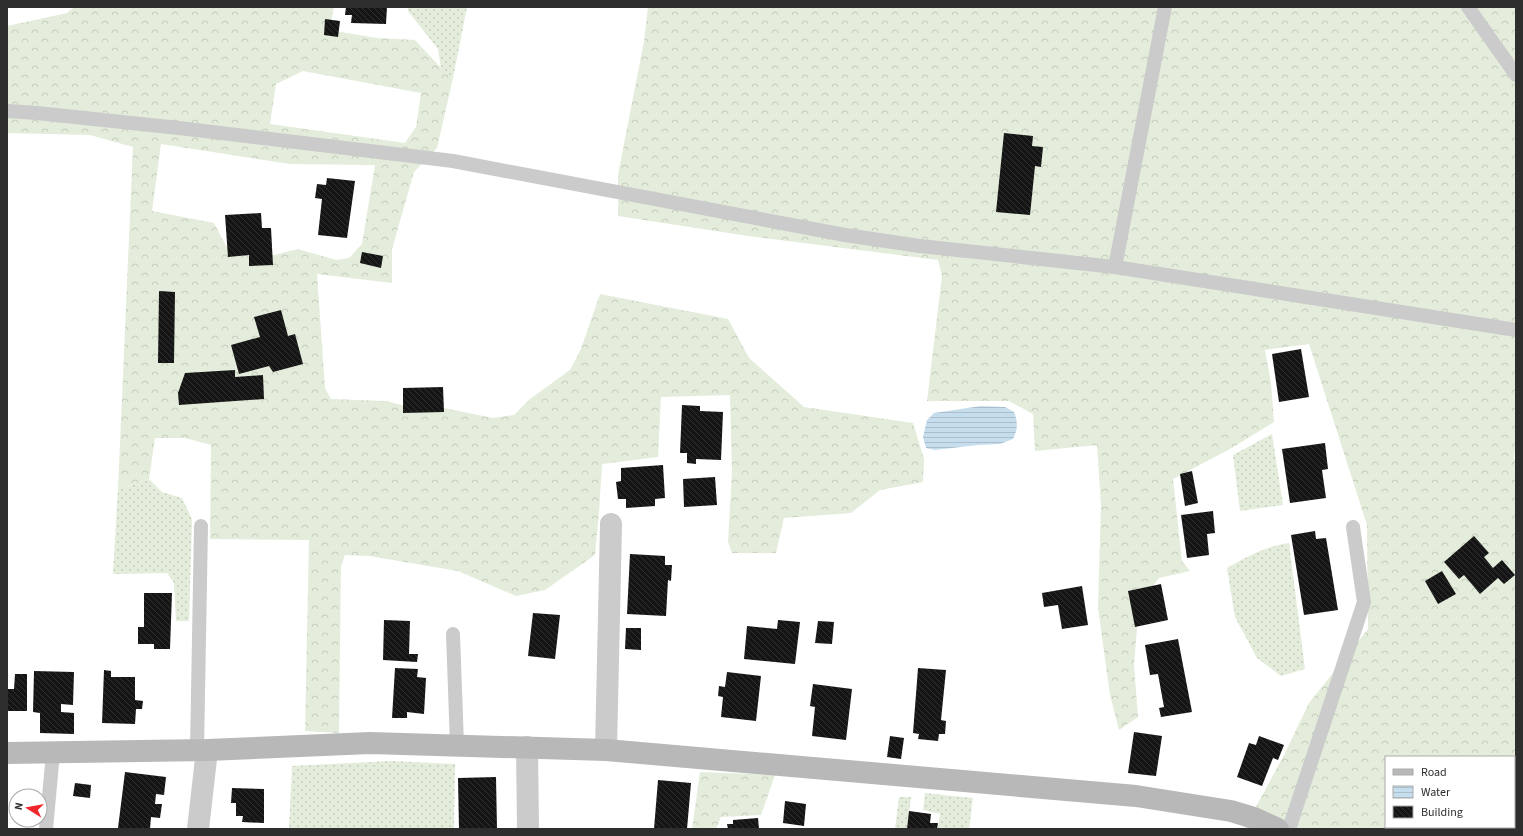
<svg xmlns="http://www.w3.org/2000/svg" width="1523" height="836" viewBox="0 0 1523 836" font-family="'Source Sans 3',sans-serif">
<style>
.grass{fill:url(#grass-dots)}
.forest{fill:url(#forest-crowns);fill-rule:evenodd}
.water{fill:url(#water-rules)}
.building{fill:url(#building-back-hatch)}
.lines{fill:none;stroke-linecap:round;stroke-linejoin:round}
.lane{stroke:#cbcbcb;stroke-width:14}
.street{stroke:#cbcbcb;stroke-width:22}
.secondary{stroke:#b8b8b8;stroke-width:22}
</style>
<defs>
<pattern id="grass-dots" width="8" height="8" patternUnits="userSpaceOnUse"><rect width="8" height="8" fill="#e4eddb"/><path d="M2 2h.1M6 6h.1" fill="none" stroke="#c4ccbc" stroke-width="1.8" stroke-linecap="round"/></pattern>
<pattern id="forest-crowns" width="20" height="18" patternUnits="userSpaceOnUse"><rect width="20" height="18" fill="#e4eddb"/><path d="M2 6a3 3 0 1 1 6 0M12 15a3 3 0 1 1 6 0" fill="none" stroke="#c4ccbc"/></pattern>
<pattern id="water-rules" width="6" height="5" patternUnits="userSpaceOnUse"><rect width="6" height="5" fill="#c6ddee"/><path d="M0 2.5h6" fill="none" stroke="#aabecc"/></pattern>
<pattern id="building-back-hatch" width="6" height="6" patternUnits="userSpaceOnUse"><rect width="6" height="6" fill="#151515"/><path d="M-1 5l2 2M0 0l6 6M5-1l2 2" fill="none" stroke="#2f2f2f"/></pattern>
</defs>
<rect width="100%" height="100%" fill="#fff"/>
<g class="grass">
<path d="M408 7H467L453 78 441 68 438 49 408 11Z"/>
<path d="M1272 434 1283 505 1240 511 1233 455Z"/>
<path d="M149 479 162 492 182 498 192 519 189 621H176L174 583 167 573 113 574 118 489Z"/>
<path d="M1289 543 1305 669 1281 676 1257 658 1235 617 1227 568C1246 557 1266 546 1289 543Z"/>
<path d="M391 761 455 764 454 829H289L292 766Z"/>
<path d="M925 793 973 798 969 829H938L940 814 923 810Z"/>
<path d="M899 797H911L907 829H895Z"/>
</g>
<g class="forest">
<path d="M74 7H334L329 30 377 38 415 40 441 68 453 78 437 148 414 172 392 249V283L317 274 325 388 331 399 386 401 405 406 439 407 493 418 514 415 530 399 570 370 581 349 600 294 728 319 749 358 804 407 913 423 924 459 923 482 880 490 851 513 784 518 776 553H732L728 542 732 471 730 395 661 397 658 457 602 464 599 513 595 555 545 590 516 596 458 571 369 556 345 555 341 566 339 733 305 731 309 540 210 539 211 445 185 438H155L149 479 118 489 133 147 90 135 7 133V26L67 13ZM303 71 421 93 416 127 405 143 270 124 276 84ZM161 144 290 164 375 165 362 244 349 258 336 260 298 249 274 255 226 246 214 223 152 211Z"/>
<path d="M648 7H1516V441L1514 459 1516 461V783H1514V757H1386V827H1421L1420 829H1244L1284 755 1309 703 1368 629 1367 525 1309 344 1265 350 1271 383 1274 422 1230 449 1173 479 1182 561 1190 571 1159 578 1139 604 1134 665 1138 717 1119 730 1110 695 1098 608 1101 505 1097 445 1035 451 1033 414 1009 401H927L942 276 938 260 748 236 618 216V175L644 41Z"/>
<path d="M700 772 775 775 761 815 721 817 716 829H692Z"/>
</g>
<path class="water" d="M981 406 1005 407 1014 412C1018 422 1018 429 1013 439L1000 444 978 445 935 450 926 448 923 437 927 420 934 413Z"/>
<g class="building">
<path d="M346 7H387L386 24 351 23 352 15H345Z"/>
<path d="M325 19 340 21 338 37 324 35Z"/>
<path d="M1004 133 1033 136 1032 146 1043 147 1041 167 1035 166 1030 215 996 212Z"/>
<path d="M327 178 355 181 347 238 318 235 322 199 315 198 317 184 326 185Z"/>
<path d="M261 213 262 228H271L273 265 249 266V255L228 257 225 215Z"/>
<path d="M362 252 383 256 381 268 360 263Z"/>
<path d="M159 291 175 292 174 363H158Z"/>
<path d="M281 310 288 336 295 334 303 364 273 372 269 366 239 374 231 345 260 337 254 317Z"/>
<path d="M1301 349 1309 397 1279 402 1272 354Z"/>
<path d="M235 370V377L263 375 264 399 179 405 178 393 185 373Z"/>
<path d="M443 387 444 412 403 413V388Z"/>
<path d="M682 405 700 406V411L723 412 721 460 696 459V464L687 463V453H680Z"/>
<path d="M1325 443 1328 469 1322 470 1326 498 1290 503 1282 449Z"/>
<path d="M663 465 665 498 655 499V506L626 508V499H618L616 482 621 481V468Z"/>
<path d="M1192 471 1198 503 1185 506 1180 474Z"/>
<path d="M715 477 717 505 684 507 683 479Z"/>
<path d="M1213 511 1215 533 1207 534 1209 555 1187 558 1181 515Z"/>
<path d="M1315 531 1316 539 1326 538 1338 610 1304 615 1291 535Z"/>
<path d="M1474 536 1489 553 1484 557 1493 568 1502 560 1515 575 1504 584 1498 578 1480 594 1464 575 1459 579 1444 562Z"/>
<path d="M630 554 665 556V565H672L671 581 668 580 666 616 627 614Z"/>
<path d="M1442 571 1456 594 1438 604 1425 581Z"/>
<path d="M1161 584 1168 620 1135 627 1128 591Z"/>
<path d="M1082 586 1088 625 1062 629 1058 605 1044 607 1042 593Z"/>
<path d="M144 593H172L170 649H154V644H138V627H144Z"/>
<path d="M533 613 560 615 555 659 528 656Z"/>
<path d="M384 620 410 621 409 654H418L417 662 383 660Z"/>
<path d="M778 620 800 622 795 664 744 659 747 626 777 629Z"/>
<path d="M818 621 834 622 832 644 815 643Z"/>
<path d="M626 628H641V650L625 649Z"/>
<path d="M1178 639 1192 712 1161 717 1159 708 1164 707 1158 674 1150 675 1145 645Z"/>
<path d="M395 668 418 669 417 677 426 678 424 714 407 712V718H392Z"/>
<path d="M918 668 946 670 941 720 946 721 945 734H939L938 741 918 739 919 734 913 733Z"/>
<path d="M104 670 111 671V677H135V700L143 701 142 709H136L135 724 102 723Z"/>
<path d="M34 671 74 672 73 705 61 704V712L74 713V734L40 733V713L33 712Z"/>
<path d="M727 672 761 676 756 721 721 717 723 697 718 696 719 686 725 687Z"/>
<path d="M15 674H27V711H7V689H14Z"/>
<path d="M813 684 852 689 846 740 812 736 815 707 810 706Z"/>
<path d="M1134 732 1162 736 1156 776 1128 773Z"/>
<path d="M890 736 904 738 901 759 887 757Z"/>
<path d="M1259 736 1284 745 1278 760 1273 758 1262 786 1237 777 1249 743 1256 745Z"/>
<path d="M125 772 166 777 164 795 156 794 155 804H162L160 818 151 817 150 829 118 828Z"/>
<path d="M496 777 497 829H459L458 778Z"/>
<path d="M658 780 691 783 687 829H654Z"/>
<path d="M75 783 91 785 90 798 73 796Z"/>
<path d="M232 788 264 789V823L242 822 243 816H236V803H231Z"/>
<path d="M785 801 806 804 804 826 783 823Z"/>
<path d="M909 811 931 814 930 823H938L937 829H907Z"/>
<path d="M758 818 759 829H728L727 824H733V820Z"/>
<path d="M1426 827H1462L1461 829H1425Z"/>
</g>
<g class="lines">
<g class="lane">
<path d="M1468 7 1516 75"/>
<path d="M7 111 37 113 179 128 453 161 845 235 920 246 1115 267 1516 330"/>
<path d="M1115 267 1165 7"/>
<path d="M453 634 457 745"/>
<path d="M197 750 201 526"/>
<path d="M46 829 53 753"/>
<path d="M1289 829 1364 602 1353 527"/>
</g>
<g class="street">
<path d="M527 747 528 829"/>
<path d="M606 750 611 524"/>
<path d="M198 829 207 750"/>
</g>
<path class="secondary" d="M7 753 207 750 370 743 606 750 1136 796 1231 811 1254 818 1278 829"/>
</g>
<rect width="1523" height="836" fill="none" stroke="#2e2e2e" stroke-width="16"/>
<rect x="1385" y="756" width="130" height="72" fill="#ffffff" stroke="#ababab"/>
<rect x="1393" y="769" width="20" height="6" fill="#b8b8b8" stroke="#ababab"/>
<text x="1421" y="776" font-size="12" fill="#2e2e2e">Road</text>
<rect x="1393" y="786" width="20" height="12" fill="url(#water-rules)" stroke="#ababab"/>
<text x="1421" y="796" font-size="12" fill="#2e2e2e">Water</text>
<rect x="1393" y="806" width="20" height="12" fill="url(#building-back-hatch)" stroke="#ababab"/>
<text x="1421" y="816" font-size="12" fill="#2e2e2e">Building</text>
<g transform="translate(28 808) rotate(281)"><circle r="19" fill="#ffffff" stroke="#ababab"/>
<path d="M0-3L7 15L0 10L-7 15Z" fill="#f0262d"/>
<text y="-6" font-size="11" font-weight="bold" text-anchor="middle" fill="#2e2e2e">N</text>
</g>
</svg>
